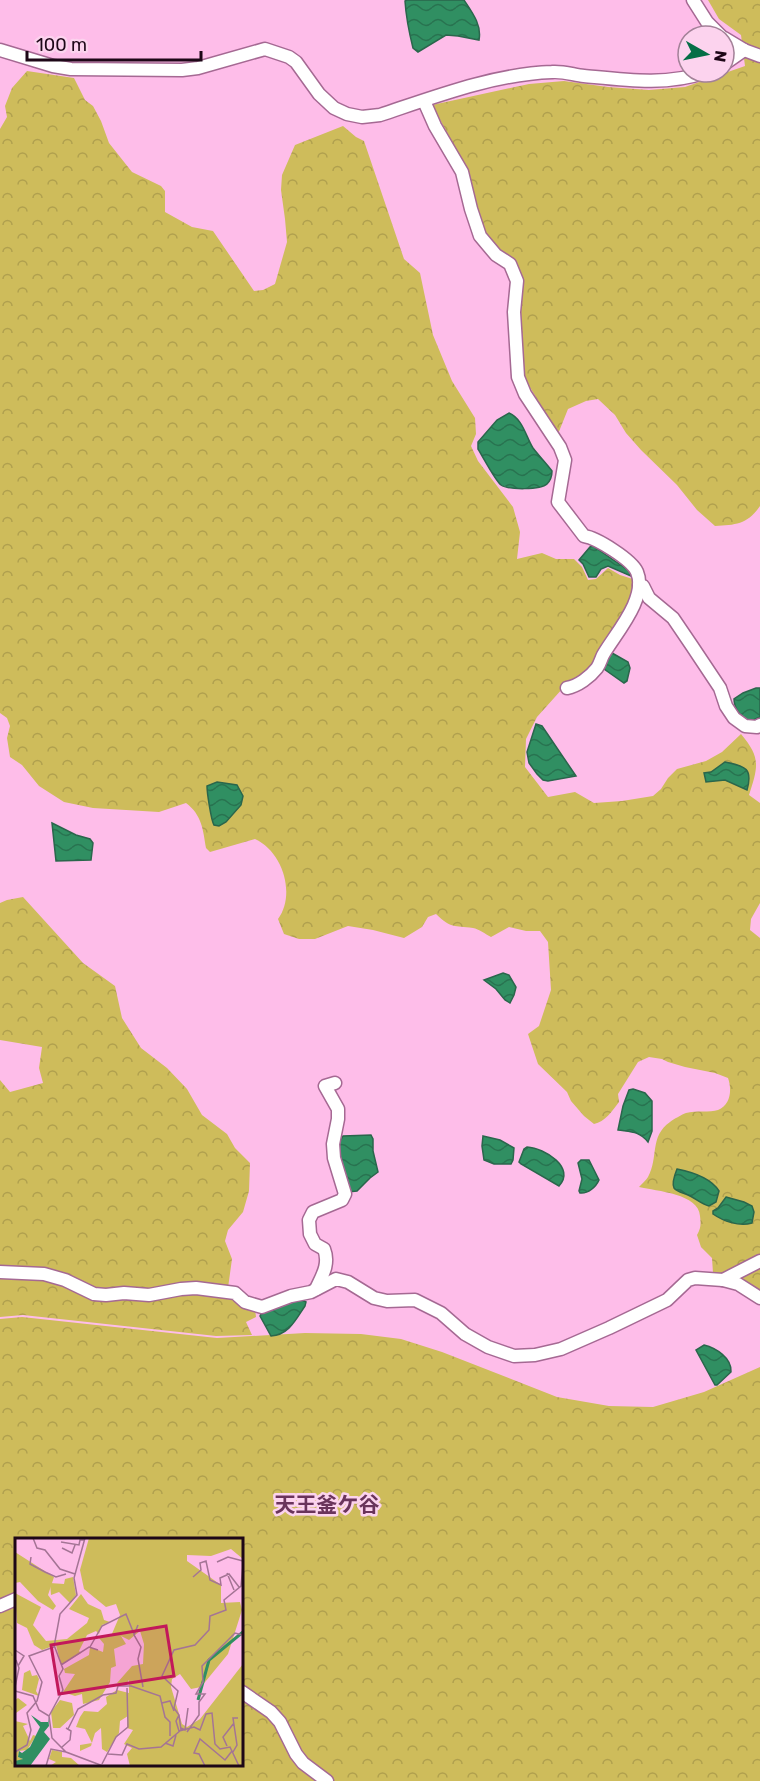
<svg xmlns="http://www.w3.org/2000/svg" width="760" height="1781" viewBox="0 0 760 1781" font-family="Rubik,'Noto Sans JP',sans-serif">
<style>
.forest{fill:url(#forest-crowns);fill-rule:evenodd}
.water{fill:url(#water-waves);stroke:#2a664c;stroke-width:1.5}
.lines{fill:none;stroke-linecap:round;stroke-linejoin:round}
.minor-casing{stroke:#a56993;stroke-width:15}
.minor{stroke:#fff;stroke-width:12}
.labels{text-anchor:middle;dominant-baseline:central;stroke-width:5;stroke-linejoin:round;paint-order:stroke}
.neighbourhood-label{font-size:21px;font-weight:bold;fill:#6a345b;stroke:#fcd3ee}
.inset-river{fill:none;stroke:#308f62;stroke-width:3}
.inset-road{fill:none;stroke:#a47495;stroke-width:1.5}
.view{fill:#c2185b;fill-opacity:0.15;stroke:#c2185b;stroke-width:3}
.inset-edge{fill:none;stroke:#1d0717;stroke-width:3}
</style>
<defs>
<pattern id="forest-crowns" width="20" height="18" patternUnits="userSpaceOnUse" patternTransform="scale(1.5)"><rect width="20" height="18" fill="#cebc5b"/><path d="M2 6a3 3 0 1 1 6 0M12 15a3 3 0 1 1 6 0" fill="none" stroke="#b0a04e"/></pattern>
<pattern id="water-waves" width="16" height="10" patternUnits="userSpaceOnUse" patternTransform="scale(1.5)"><rect width="16" height="10" fill="#308f62"/><path d="M0 5q4-4 8 0t8 0" fill="none" stroke="#287350"/></pattern>
</defs>
<rect width="100%" height="100%" fill="#febde9"/>
<g class="forest">
<path d="M708 0H760V506C748 524 736 525 715 526L697 510 677 485 641 450 626 433 615 415 598 399 586 401 568 409 558 434 522 374 521 307 522 282 519 274 507 255 494 247 483 234 462 160 432 105 529 84 564 81 608 87 649 90 685 87 745 66 741 35 719 19Z"/>
<path d="M27 71 74 78 85 100 93 106 101 121 109 143 132 172 161 186 165 191V212L192 227 213 231 254 291 263 290 275 284 287 242 285 219 281 190 282 175 295 145 343 126 356 137 364 141 404 259 420 273 433 335 452 381 475 418 476 434 471 446 478 461 513 507 520 532 517 559 542 553 556 559H574L582 567 588 580 596 579 608 568 620 575 636 580 631 604 598 665 563 688 537 717 526 739 525 767 548 797 575 792 594 803 622 801 653 796 661 789 668 778 677 769 706 761 722 752 741 734C760 757 759 765 749 795L760 803V903L751 919 750 930 760 938V1299L732 1278 713 1273 712 1258 701 1247 697 1235C701 1228 701 1224 700 1216 699 1194 657 1191 639 1187 642 1184 646 1180 648 1177 659 1157 649 1137 670 1122 674 1119 681 1115 686 1113 696 1110 710 1113 718 1110 731 1105 732 1089 728 1078L715 1073 685 1067 668 1062 662 1059 649 1057 638 1062 618 1094 619 1102C612 1111 605 1122 594 1124L584 1116 571 1101 567 1092 538 1064 528 1034 539 1026 551 990 548 942 540 931H526L509 927 491 937C485 934 479 929 473 928 454 925 451 929 436 914L428 917 422 927 404 938 373 930 348 926 315 939H299L284 934 278 919C296 894 283 852 255 839L210 852 206 848C203 830 202 815 186 803L159 812 93 808 64 802 39 786 22 765 10 757 7 738 10 726 7 718 0 713V129L7 117 5 106 12 88Z"/>
<path d="M23 897 83 963 115 986 122 1018 141 1048 167 1068 187 1089 202 1115 227 1134 235 1148 250 1163 249 1191 243 1212 228 1230 225 1241 232 1259 228 1288 255 1309 256 1317 246 1322 252 1335 216 1336 23 1315 0 1317V1080L10 1092 43 1083 39 1068 42 1047 0 1040V903L7 900Z"/>
<path d="M22 1317 217 1338 305 1333 361 1334 401 1339 442 1352 557 1397 609 1406 653 1407 704 1392 760 1367V1781H0V1319ZM16 1540H242V1764H16Z"/>
</g>
<g class="water">
<path d="M407 0H464C472 12 482 25 479 40L458 36 446 35 418 52 413 48C409 32 406 17 405 1Z"/>
<path d="M509 413C523 419 526 437 533 448 539 456 546 463 552 471 552 476 551 480 547 484 541 490 508 490 501 485 495 480 483 457 478 449V442L497 420Z"/>
<path d="M593 546 628 570 632 574 633 577 608 566 601 569 596 577H589L583 564 579 560 590 547Z"/>
<path d="M612 653 628 662 630 668 627 681 624 683 604 669 608 656Z"/>
<path d="M756 688H760V717C757 718 754 720 751 721 741 722 734 706 734 699L743 693Z"/>
<path d="M536 724 542 726 576 776 548 781 543 780 537 774 529 763 527 752Z"/>
<path d="M725 762C746 766 753 769 747 790L725 780 706 782 704 773 711 772Z"/>
<path d="M217 782 237 785 243 796 241 805 226 822 219 826 214 825C211 820 207 792 207 786Z"/>
<path d="M52 823 76 835 90 839 93 843 91 860 56 861Z"/>
<path d="M503 973 509 975 516 987 514 995 510 1003 505 1000 496 989 484 980Z"/>
<path d="M633 1089 645 1093 652 1101V1131L648 1142C639 1131 631 1132 618 1130L623 1106 629 1090Z"/>
<path d="M371 1135 373 1139V1151L378 1172 370 1178 357 1191 348 1192 337 1150 339 1143 343 1136Z"/>
<path d="M483 1136 500 1140 514 1148 513 1160 511 1164H494L484 1160 482 1146Z"/>
<path d="M527 1147C545 1148 576 1168 559 1186L521 1164 519 1162 524 1149Z"/>
<path d="M581 1160H589L599 1180C596 1187 588 1194 580 1193L579 1191 582 1179 578 1163Z"/>
<path d="M677 1169C692 1172 711 1178 719 1191L716 1202 709 1206C701 1204 695 1198 688 1195 684 1193 677 1192 674 1188 672 1184 675 1174 677 1169Z"/>
<path d="M726 1197 744 1202 752 1206 754 1212 752 1223C739 1227 723 1221 713 1214V1211L718 1208Z"/>
<path d="M302 1300 306 1302 305 1306C296 1319 289 1335 271 1336L260 1316 261 1314 287 1301Z"/>
<path d="M704 1345C716 1348 732 1358 731 1372L717 1385H715L696 1350Z"/>
</g>
<g class="lines">
<g class="minor-casing">
<g id="minor">
<path d="M693 0 707 22 721 36"/>
<path d="M724 38 744 50 760 56"/>
<path d="M0 50 53 66 71 69 182 70 198 68 265 49 289 57 296 62 319 94 334 108 347 114 362 117 380 115C434 97 494 74 552 72 563 71 574 75 584 76 625 80 667 86 706 72"/>
<path d="M724 64 744 50"/>
<path d="M424 101 435 126 462 172 471 209 480 236 496 255 510 264 517 281 514 312 518 377 525 394 560 447 565 460 558 502 584 536C597 538 632 560 637 572 648 598 615 634 603 655 601 659 600 664 597 668 590 677 578 686 567 688"/>
<path d="M639 585 643 586 649 598 673 618 692 646 720 688 726 706 734 718 745 726 757 727 760 725"/>
<path d="M0 1272 44 1274 65 1280 94 1294 106 1295 124 1293 149 1295 181 1289 196 1288 235 1293 245 1302 262 1307 291 1296 311 1292 336 1279 348 1282 374 1298 387 1301 415 1300 441 1313 465 1334 488 1347 514 1356 535 1355 561 1349 609 1328 667 1300 688 1280 695 1278 723 1280 738 1284 760 1298"/>
<path d="M723 1280 760 1261"/>
<path d="M316 1289C322 1276 330 1264 324 1249L315 1244 310 1234 309 1220 313 1212 342 1200 345 1194 334 1158 333 1144 338 1119V1109L325 1086 335 1083"/>
<path d="M0 1606 16 1599"/>
<path d="M242 1692 271 1712 280 1722 296 1754 303 1763 327 1781"/>
</g>
</g>
<use href="#minor" class="minor"/>
</g>
<g class="labels">
<g class="neighbourhood-label">
<text x="327" y="1504">天王釜ケ谷</text>
</g>
</g>
<g transform="translate(15 1538)">
<rect width="228" height="228" fill="#febde9"/>
<path d="M0 14 39 39 33 57 41 68 38 72 23 63 5 44 0 45Z" fill="#cebc5b"/>
<path d="M74 0H228V21L216 11 196 18 172 17V23L206 47V65L225 64 227 72 213 116 186 149 176 151 165 136 157 141 156 149 167 186 172 189 185 181 228 126V228H115L112 216 117 210 109 206 118 192 112 190 113 178 105 183 104 195 92 214 87 211 86 190 80 195 76 208 65 213V207L77 205 70 191 61 189 65 179 69 173 83 174 92 166 91 159 102 152 114 155V142L110 147 102 145 117 128 128 126 129 106 125 93 114 102 106 98 111 106 99 111 101 128 96 130 95 144 84 162 68 166 67 156 60 158 48 154 60 136 50 135 49 131 74 117 75 109 88 114 89 106 84 100 96 98 105 77 101 66 91 69 69 51 65 32ZM0 55 26 69 18 87 31 103 52 101 72 85 74 80 54 71 66 56 73 66 86 72 89 82 95 84 87 87 84 96 81 93 72 97 64 113 66 115 46 127 41 107 27 112 19 107 12 90 2 85ZM15 132 17 138 22 137 24 141 21 153 24 158 7 152 9 135ZM3 160 12 167 1 175 0 183 13 186 8 188 15 203 18 197 21 198 12 212 4 213 3 219 8 221 4 224 0 223V162ZM45 162 57 165 59 177 45 190H38L36 174ZM37 212 47 214V219L56 220 65 228H35L41 224 34 221Z" fill="#cebc5b"/>
<path d="M58 39 61 57 55 65 44 54 36 57 35 45 49 46 50 41Z" fill="#cebc5b"/>
<path d="M16 177 26 184H33V178L34 188 29 194 35 201 15 228H0V223L8 221 3 219 4 213 7 215 15 209 25 189Z" fill="#308f62"/>
<path class="inset-river" d="M183 162 194 122 228 94"/>
<path class="inset-road" d="M18 0 22 10 30 12 45 31 60 36M46 4 64 7 65 2H70M47 10 57 15 60 7M16 19 15 26 30 34 41 39 51 36M202 24 213 19 228 23M212 35 219 52M178 39 186 32 185 25 191 23 195 42 206 47 205 40 214 36 224 49M123 87 119 97 126 109 123 121 128 149M75 109 87 88 111 76 119 96M0 112 9 118 3 128M46 127 74 109 83 112M0 149 4 130 1 122M0 153 18 158 24 172 34 178 37 200 51 214 88 228M22 163 27 144 14 118 39 109 45 76 62 57 59 40 70 0M147 165 155 163 159 173M34 178 48 152 44 138 48 131 39 107M166 190 170 192 173 170M53 191 63 171 88 157 101 155 103 148H116L145 158 150 179 155 184V198M172 194 184 177V164L190 156H181L188 144 187 128 220 95 228 97M150 205 158 208 161 197M212 208 208 199 219 185M47 209 55 202 56 193 51 190M0 214 12 207 16 192 12 175 22 163M218 214 222 207 218 180H223M93 216 107 217 112 206 124 211 146 209 166 192 164 177M87 226 101 199 113 189 112 150M31 228 36 211 51 214M190 228 184 216 179 215 185 201 210 222 217 213M224 228 215 209 205 211 200 206 197 175 191 176 185 192 179 189 164 193 161 183 164 177 159 170 163 153 147 138 159 112 180 107 194 92 195 78 211 72 209 62 226 48 228 27"/>
<path class="view" d="M151 88 159 138 44 156 36 107Z"/>
<rect width="228" height="228" class="inset-edge"/>
</g>
<g transform="translate(706 54) rotate(99)"><circle r="28" fill="#fcd3ee" stroke="#a38198" stroke-width="1.5"/>
<path d="M0-4.5L10 22L0 15L-10 22Z" fill="#056e46"/>
<text y="-9" font-size="16" font-weight="bold" text-anchor="middle" fill="#1d0717">N</text>
</g>
<path d="M27 51v9h174v-9" fill="none" stroke="#1d0717" stroke-width="3"/>
<text x="36" y="51" font-size="18" fill="#1d0717" stroke="#fcd3ee" stroke-width="4.5" paint-order="stroke">100 m</text>
</svg>
